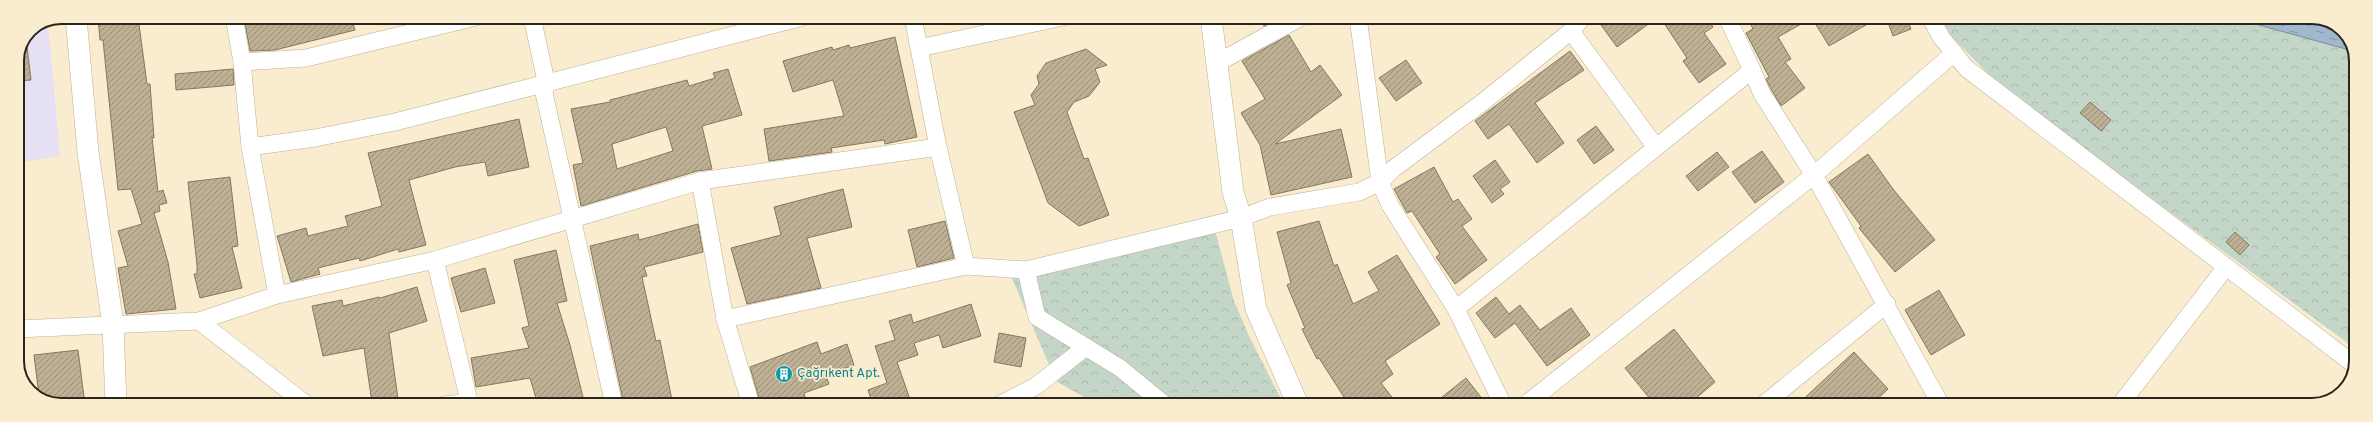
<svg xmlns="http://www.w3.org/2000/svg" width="2373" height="422" viewBox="0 0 2373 422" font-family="Overpass,sans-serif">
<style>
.commercial{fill:#e6e0f5}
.park{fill:url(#park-crowns)}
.water{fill:url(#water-ripples);stroke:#7c8c98}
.building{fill:url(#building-hatch);stroke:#84785d;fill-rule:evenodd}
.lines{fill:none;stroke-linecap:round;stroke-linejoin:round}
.minor-casing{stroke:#bdb094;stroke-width:18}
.major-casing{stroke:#bdb094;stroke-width:22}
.minor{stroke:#fff;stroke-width:17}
.major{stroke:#fff;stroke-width:21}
.labels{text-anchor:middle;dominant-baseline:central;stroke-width:3.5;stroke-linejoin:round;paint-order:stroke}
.culture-label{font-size:13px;fill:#0d838f;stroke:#faeccf;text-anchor:start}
.rim{fill:none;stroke:#2a251a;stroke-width:2}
</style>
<defs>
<pattern id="park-crowns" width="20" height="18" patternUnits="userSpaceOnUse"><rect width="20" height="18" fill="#c4d6c7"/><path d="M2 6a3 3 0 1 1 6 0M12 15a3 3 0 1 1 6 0" fill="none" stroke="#a9b8aa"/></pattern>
<pattern id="water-ripples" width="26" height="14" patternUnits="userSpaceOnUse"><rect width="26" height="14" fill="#9fb8ce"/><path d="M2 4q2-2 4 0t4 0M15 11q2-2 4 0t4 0" fill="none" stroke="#8295a6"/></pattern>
<pattern id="building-hatch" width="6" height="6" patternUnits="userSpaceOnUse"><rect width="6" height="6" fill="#beb095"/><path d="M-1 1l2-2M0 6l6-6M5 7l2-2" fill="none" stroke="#9b8f79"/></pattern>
</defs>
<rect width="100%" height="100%" fill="#faeccf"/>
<path class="commercial" d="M48 23 60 156 17 163V61L30 30Z"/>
<g class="park">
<path d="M1939 17H2230L2353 51 2356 56V349L2004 90 1953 38Z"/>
<path d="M1213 223 1234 301 1249 336 1284 405H1098L1056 381 1011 276Z"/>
</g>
<path class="water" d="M2230 17H2318L2343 30 2353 51Z"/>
<g class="building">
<path d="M98 17H138L147 84H150L154 138 152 137 158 192 163 190 167 203 159 205 160 211 154 213 168 262 176 309 126 314 118 268 128 266 118 231 142 224 131 189 118 190 103 40H100Z"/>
<path d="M267 17H351L355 30 275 50 250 51 245 23Z"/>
<path d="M1259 17H1278L1279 18 1264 26Z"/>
<path d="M1611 17H1658L1617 47 1601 25Z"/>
<path d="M1660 17H1706L1713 27 1704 33 1726 64 1699 83 1683 61 1687 58Z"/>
<path d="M1747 17H1880L1829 46 1812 18 1778 37 1791 59 1785 62 1805 88 1781 106 1771 89 1766 79 1769 77 1746 33 1753 29Z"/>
<path d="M1886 17H1906L1911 29 1893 36Z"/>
<path d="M1289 35 1311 72 1320 65 1342 95 1275 144 1341 129 1352 177 1271 195 1260 145 1241 113 1265 99 1242 61Z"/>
<path d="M895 37 917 137 885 144 884 140 831 148 832 152 769 161 764 129 844 116 833 80 793 92 783 61 832 47 833 50 849 45 850 48Z"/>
<path d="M26 38 31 80 17 81V61Z"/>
<path d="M1086 49 1107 65 1095 69 1100 82 1089 96 1074 102 1067 112 1084 159 1088 158 1109 215 1079 226 1048 203 1014 112 1035 105 1031 95 1039 84 1037 76 1046 63Z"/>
<path d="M1570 51 1584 70 1535 103 1564 143 1537 163 1509 124 1488 139 1475 121Z"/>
<path d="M1406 60 1422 83 1396 101 1379 78Z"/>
<path d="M233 69 234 85 176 90 175 74Z"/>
<path d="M728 69 742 115 702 126 712 169 697 171 581 206 573 165 583 163 571 109 610 102V100L687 80 689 86 715 78 713 73ZM666 127 673 151 617 169 612 144Z"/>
<path d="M2090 102 2111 120 2101 131 2080 113Z"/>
<path d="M519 119 529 167 488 176 485 162 455 167 409 180 426 245 399 252 398 249 360 261 359 258 318 268 320 274 291 282 277 236 306 228 308 236 348 226 345 216 382 206 368 153Z"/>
<path d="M1596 126 1614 150 1594 164 1577 140Z"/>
<path d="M1762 151 1784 182 1755 203 1732 172Z"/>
<path d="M1717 152 1729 167 1698 191 1686 176Z"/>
<path d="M1868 154 1893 189 1935 240 1895 272 1859 228 1861 226 1829 182Z"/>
<path d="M1495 160 1510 182 1500 189 1504 194 1492 203 1473 176Z"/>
<path d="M1434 167 1453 202 1458 199 1472 219 1462 226 1487 260 1455 284 1436 257 1440 254 1412 211 1407 213 1394 189Z"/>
<path d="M230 177 238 246 232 247 242 288 200 298 194 274H197V265L188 182Z"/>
<path d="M843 189 852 227 807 238 821 288 747 304 731 248 781 235 774 207Z"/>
<path d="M945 221 954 258 917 267 908 230Z"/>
<path d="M1319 221 1334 266 1337 264 1353 304 1379 291 1368 272 1397 255 1440 324 1385 361 1393 374 1381 383 1398 405H1349L1319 358 1317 359 1302 329 1305 328 1287 285 1291 283 1277 232Z"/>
<path d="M698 224 703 252 644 267 647 276 642 277 656 341 660 340 673 405H624L590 246 638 234 639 240Z"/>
<path d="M2235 232 2249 245 2240 255 2226 242Z"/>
<path d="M556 250 567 301 557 303 570 345 585 405H538L530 378 476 387 471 358 529 348 522 328 529 326 514 260Z"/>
<path d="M485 268 495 303 461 312 451 278Z"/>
<path d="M417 287 427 321 389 333 398 399 372 403 364 348 323 356 312 306 342 300 343 306 379 297 380 298Z"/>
<path d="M1939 290 1965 335 1931 355 1905 310Z"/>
<path d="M1496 297 1509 314 1520 305 1540 330 1571 308 1590 335 1547 366 1515 323 1495 338 1476 313Z"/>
<path d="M971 304 981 336 943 348 939 335 914 343 918 355 897 362 912 405H873L868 390 887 383 875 346 895 340 889 321 911 314 913 323Z"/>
<path d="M1674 329 1715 382 1688 405H1655L1625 368Z"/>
<path d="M999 333 1026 338 1021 367 994 362Z"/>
<path d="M817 342 821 354 847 344 854 365 826 376 829 384 804 393 807 405H761L750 367Z"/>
<path d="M78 350 85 405H55L39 396 34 355Z"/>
<path d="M1854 352 1888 389 1871 405H1797Z"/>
<path d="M1466 378 1487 405H1432Z"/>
</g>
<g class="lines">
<g class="minor-casing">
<g id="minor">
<path d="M234 17 242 62 250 147 277 295"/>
<path d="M532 17 546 81 544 93 614 405"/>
<path d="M913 17 938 147 966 266"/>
<path d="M1358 17 1380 182 1390 205 1456 309 1503 405"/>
<path d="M1727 17 1752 70 1762 94 1814 175 1941 405"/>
<path d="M1930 17 1941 37 1966 68 2356 366"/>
<path d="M1571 31 1655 146"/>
<path d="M919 48 1063 17"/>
<path d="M242 62 306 58 476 17"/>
<path d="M1217 63 1301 17"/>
<path d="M250 147 315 138 395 122 803 17"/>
<path d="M700 181 725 319 751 405"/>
<path d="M435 260 470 405"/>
<path d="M1026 270 1037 317 1120 368 1165 405"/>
<path d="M1456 309 1752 70"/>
<path d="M725 319 966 266 1026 270 1241 218 1270 207 1359 192 1380 182 1393 169 1483 102 1571 31 1583 17"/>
<path d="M199 321 307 405"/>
<path d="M17 329 199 321 277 295 435 260 700 181 938 147"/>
<path d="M444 405 470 402"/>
<path d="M999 405 1036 386 1086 347"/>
<path d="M1525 405 1814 175 1954 53"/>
<path d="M1763 405 1887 304"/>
<path d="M2120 405 2226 267"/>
</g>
</g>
<g class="major-casing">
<g id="major">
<path d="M76 17 88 152 113 325 116 405"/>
<path d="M1211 17 1233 192 1241 218 1256 309 1298 405"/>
</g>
</g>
<use href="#minor" class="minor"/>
<use href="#major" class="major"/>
</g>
<defs>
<g id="building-disc" transform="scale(0.9)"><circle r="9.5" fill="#0f9aa8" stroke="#faeccf"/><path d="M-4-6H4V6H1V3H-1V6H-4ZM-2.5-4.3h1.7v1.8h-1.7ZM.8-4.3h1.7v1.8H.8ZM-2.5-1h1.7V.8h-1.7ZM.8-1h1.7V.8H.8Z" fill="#fff"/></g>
</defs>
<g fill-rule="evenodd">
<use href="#building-disc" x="784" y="374"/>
</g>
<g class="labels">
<g class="culture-label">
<text x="797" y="374">Çağrıkent Apt.</text>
</g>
</g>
<path d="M0 0H2373V422H0ZM61 24H2312A37 37 0 0 1 2349 61V361A37 37 0 0 1 2312 398H61A37 37 0 0 1 24 361V61A37 37 0 0 1 61 24Z" fill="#faeccf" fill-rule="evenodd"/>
<path class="rim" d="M61 24H2312A37 37 0 0 1 2349 61V361A37 37 0 0 1 2312 398H61A37 37 0 0 1 24 361V61A37 37 0 0 1 61 24Z"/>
</svg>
